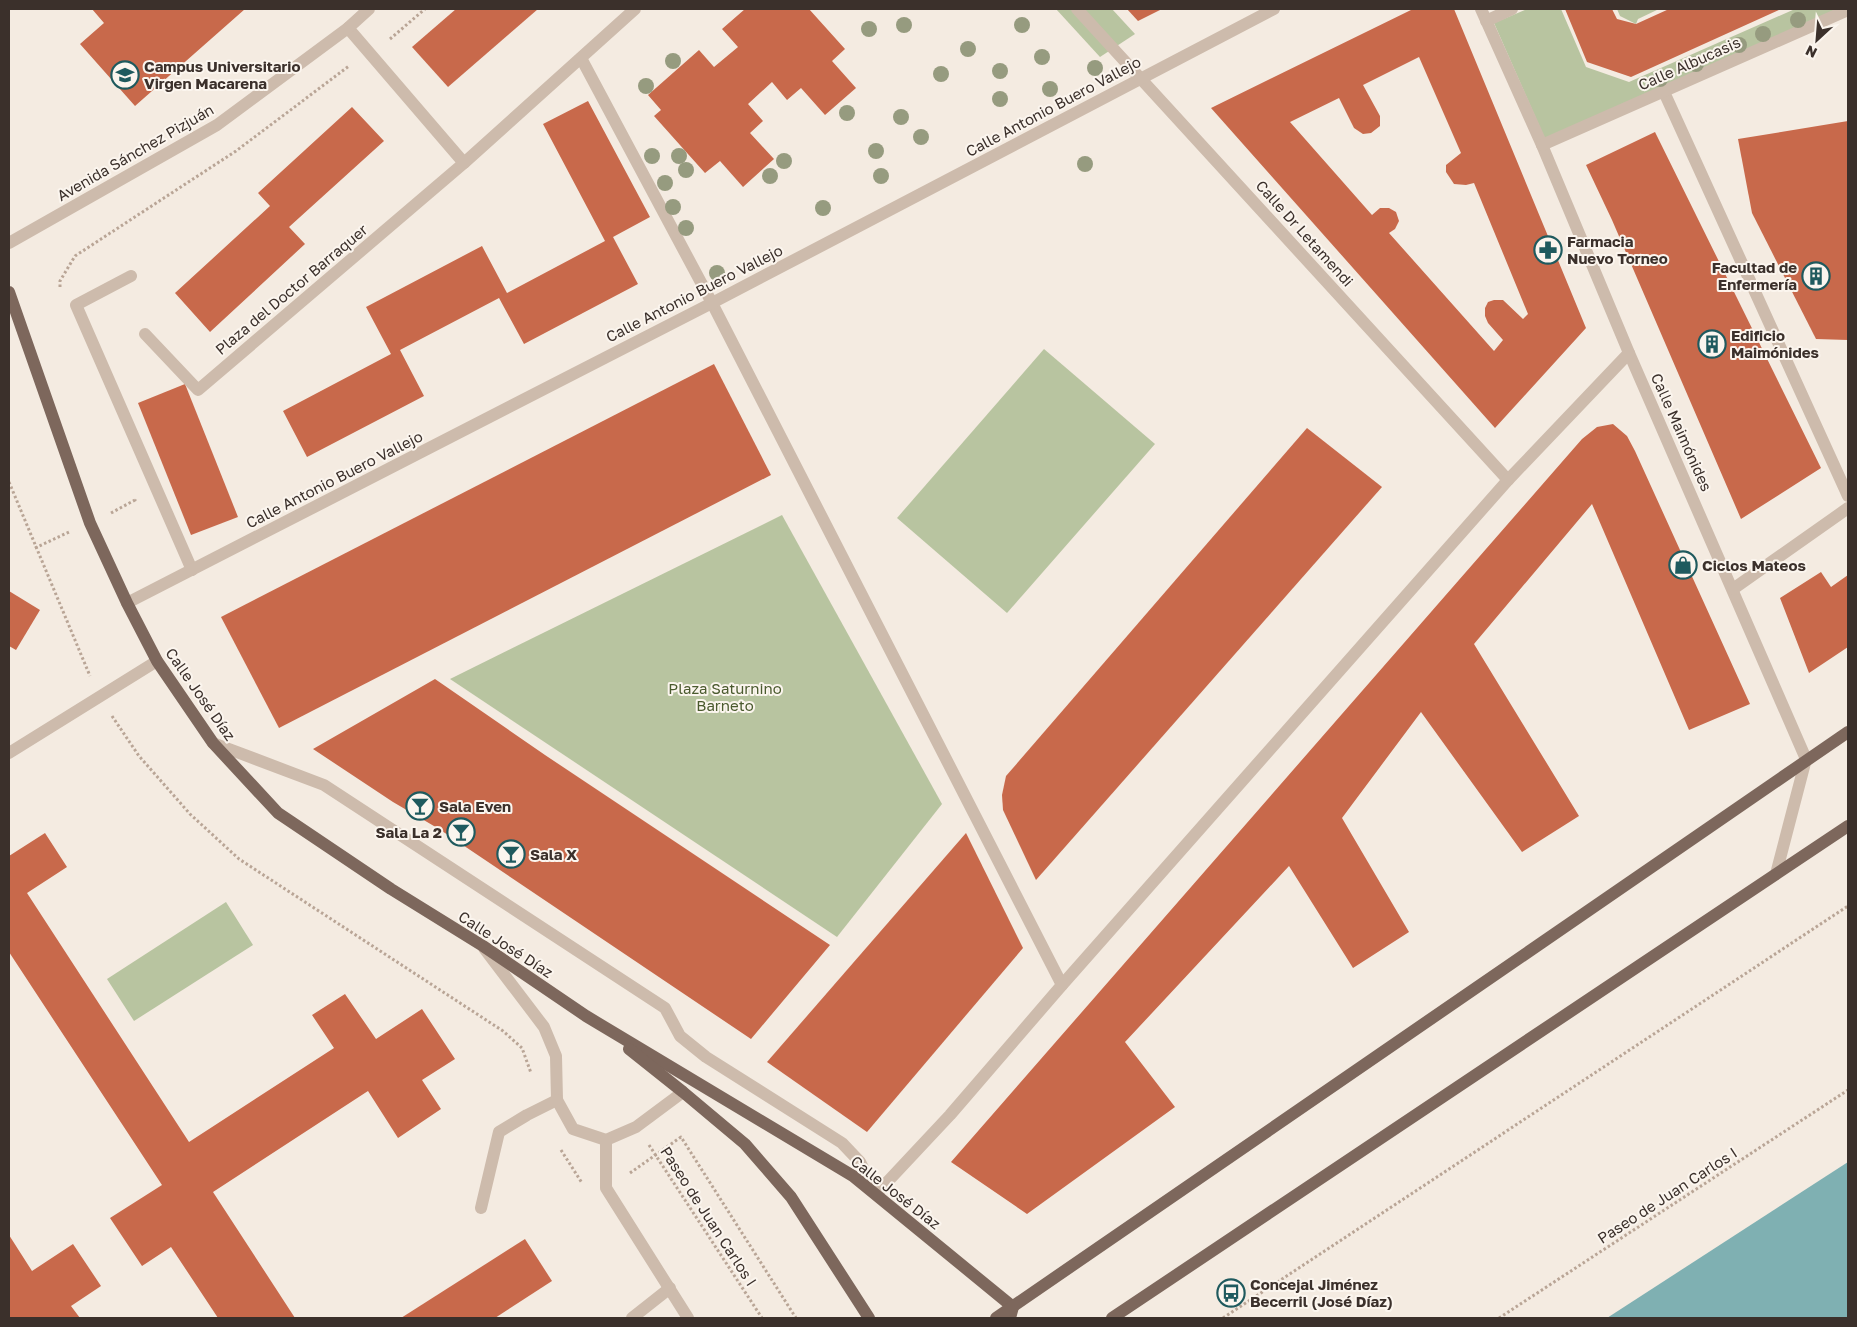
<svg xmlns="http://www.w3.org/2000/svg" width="1857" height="1327" viewBox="0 0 1857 1327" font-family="'Golos Text',sans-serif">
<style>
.green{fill:#b8c4a0}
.water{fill:#7fb0b2}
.building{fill:#c8694b;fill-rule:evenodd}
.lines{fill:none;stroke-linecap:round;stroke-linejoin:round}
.path{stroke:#b9a596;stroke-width:3;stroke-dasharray:2.5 2.5;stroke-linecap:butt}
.minor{stroke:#cdbbac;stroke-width:12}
.major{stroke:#7d675c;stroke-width:12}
.tree{fill:#969b7f}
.labels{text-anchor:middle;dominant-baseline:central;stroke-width:4;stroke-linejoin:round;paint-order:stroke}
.street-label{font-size:15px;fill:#3b302b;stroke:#fbf5ee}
.poi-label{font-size:15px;font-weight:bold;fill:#3b302b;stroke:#fbf5ee;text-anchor:start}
.park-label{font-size:15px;fill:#4a5a2e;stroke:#fbf5ee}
</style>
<rect width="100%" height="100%" fill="#f4ebe1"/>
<g class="green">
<path d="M1056 9H1112L1135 34 1100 57Z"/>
<path d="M1527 9H1561L1586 67 1629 82 1795 9H1837L1545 139 1494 23Z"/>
<path d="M1617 9H1659L1638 19 1636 24 1620 16Z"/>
<path d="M1044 349 1155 444 1007 613 897 518Z"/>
<path d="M782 515 942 804 837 937 450 679Z"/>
<path d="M226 902 253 945 134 1021 107 979Z"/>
</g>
<path class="water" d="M1848 1162V1318H1607Z"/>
<g class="building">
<path d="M92 9H245L135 106 80 44 104 23Z"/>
<path d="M456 9H538L448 87 412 47Z"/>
<path d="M745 9H809L845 49 832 61 856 88 825 115 801 88 787 100 772 82 748 104 763 121 750 133 774 159 743 187 720 161 705 173 654 116 661 110 648 95 699 50 714 67 738 47 722 29Z"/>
<path d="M1127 9H1162L1138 21Z"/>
<path d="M1413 9H1454L1586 328 1495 428 1211 108ZM1419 57 1461 153 1446 165V172L1454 184 1466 185 1474 183 1528 314 1523 319 1503 300H1494L1488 302 1485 308V316L1488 323 1503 340 1494 351 1389 233 1395 229 1399 221 1396 212 1389 208H1380L1372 215 1290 122 1339 98 1354 128 1363 134 1371 133 1380 126V116L1363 85Z"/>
<path d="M1565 9H1612L1617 19 1636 24 1669 9H1781L1631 77 1587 62Z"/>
<path d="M588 101 650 217 613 237 638 284 524 344 499 298 400 350 424 396 307 457 283 411 391 354 366 307 482 246 507 293 605 241 543 124Z"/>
<path d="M352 107 384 141 289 227 305 244 210 332 175 293 270 206 258 193Z"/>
<path d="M1848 121V340L1816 339 1752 213 1738 139Z"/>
<path d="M1655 132 1821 468 1741 519 1612 220 1586 165Z"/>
<path d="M714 364 771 475 279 728 221 617Z"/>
<path d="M185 384 238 517 191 535 138 403Z"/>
<path d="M1613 424 1627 436 1635 451 1750 704 1689 730 1592 504 1474 644 1579 816 1522 852 1421 712 1342 818 1409 932 1353 968 1289 866 1125 1042 1175 1107 1027 1214 951 1162 1582 439 1597 427Z"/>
<path d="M1307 428 1382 487 1036 880 1003 810 1002 795 1006 776Z"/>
<path d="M1821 572 1831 587 1848 575V647L1809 673 1780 598Z"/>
<path d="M9 591 40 610 16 650 9 646Z"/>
<path d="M435 679 545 755 830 945 751 1039 439 829 393 802 313 749Z"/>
<path d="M45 833 67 867 27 893 189 1142 334 1048 312 1015 345 994 376 1039 422 1009 455 1059 422 1080 441 1109 398 1138 368 1091 213 1192 295 1318H218L171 1247 142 1266 110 1218 162 1185 9 952V856Z"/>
<path d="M966 833 1023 948 867 1132 767 1062Z"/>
<path d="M9 1235 32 1271 73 1244 101 1286 71 1306 80 1318H9Z"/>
<path d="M525 1239 552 1281 495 1318H401Z"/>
</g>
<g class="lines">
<g class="path">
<path d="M390 39 425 9"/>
<path d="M60 287V281L75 256 236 151 349 66"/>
<path d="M9 482 90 676"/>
<path d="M111 513 135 500 134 499"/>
<path d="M35 548 69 532"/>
<path d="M112 716 139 756 190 814 239 859 503 1031 522 1048 531 1073"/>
<path d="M649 1145 762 1318"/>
<path d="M561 1150 582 1183"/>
<path d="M630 1173 681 1137 796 1318"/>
<path d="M1223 1318 1848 906"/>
<path d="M1499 1318 1848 1090"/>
</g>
<g class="minor">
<path d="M1077 9 1508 480"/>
<path d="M1481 9 1542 145 1629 353 1806 759 1776 874"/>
<path d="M1486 21 1512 9"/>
<path d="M348 28 464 163"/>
<path d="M581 58 712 303 1062 985"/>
<path d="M1664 92 1848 496"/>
<path d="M1542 145 1848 10"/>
<path d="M9 243 217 125 348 28 369 9"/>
<path d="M131 276 76 305 192 570"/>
<path d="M145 334 198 390 464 163 635 9"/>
<path d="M1733 589 1848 508"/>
<path d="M127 603 712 303 1274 9"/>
<path d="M213 743 324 785 665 1008 680 1036 706 1057 842 1143 860 1162 876 1194 950 1115 1062 985 1508 480 1629 353"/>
<path d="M9 753 157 661"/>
<path d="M484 948 544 1027 556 1056 557 1100 573 1129 606 1140 636 1127 683 1092"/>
<path d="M606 1140V1188L688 1318"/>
<path d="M481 1208 499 1132 527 1115 557 1100"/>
<path d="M632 1318 670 1288"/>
</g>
<g class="major">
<path d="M9 292 90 523 127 603 157 661 213 743 278 813 391 889 483 946 586 1016 853 1176 1013 1307 1010 1318"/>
<path d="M629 1049 683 1092 745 1144 791 1197 869 1318"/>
<path d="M996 1318 1848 732"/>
<path d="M1112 1318 1848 826"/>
</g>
</g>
<g class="tree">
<circle cx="1798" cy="20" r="8"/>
<circle cx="904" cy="25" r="8"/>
<circle cx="1022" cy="25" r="8"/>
<circle cx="869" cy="29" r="8"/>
<circle cx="1763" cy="34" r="8"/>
<circle cx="1739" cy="45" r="8"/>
<circle cx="968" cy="49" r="8"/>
<circle cx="1042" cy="57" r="8"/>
<circle cx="673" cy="61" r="8"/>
<circle cx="1696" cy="64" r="8"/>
<circle cx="1095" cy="68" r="8"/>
<circle cx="1000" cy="71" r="8"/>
<circle cx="941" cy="74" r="8"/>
<circle cx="1660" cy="79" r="8"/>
<circle cx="646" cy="86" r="8"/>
<circle cx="1050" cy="89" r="8"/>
<circle cx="1000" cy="99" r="8"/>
<circle cx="847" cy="113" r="8"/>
<circle cx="901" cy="117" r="8"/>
<circle cx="921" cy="137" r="8"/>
<circle cx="876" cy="151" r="8"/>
<circle cx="652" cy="156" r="8"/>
<circle cx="679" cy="156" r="8"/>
<circle cx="784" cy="161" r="8"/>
<circle cx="1085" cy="164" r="8"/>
<circle cx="686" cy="170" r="8"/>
<circle cx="770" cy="176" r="8"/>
<circle cx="881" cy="176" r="8"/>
<circle cx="665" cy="183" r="8"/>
<circle cx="673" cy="207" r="8"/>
<circle cx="823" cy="208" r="8"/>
<circle cx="686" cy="228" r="8"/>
<circle cx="717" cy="273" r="8"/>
</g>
<defs>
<g id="university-ring" transform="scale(1.4375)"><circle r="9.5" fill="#fbf5ee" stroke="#1f5a5e" stroke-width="1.5"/><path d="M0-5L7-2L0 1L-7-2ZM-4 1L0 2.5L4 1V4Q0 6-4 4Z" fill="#1f5a5e"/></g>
<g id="pharmacy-ring" transform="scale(1.4375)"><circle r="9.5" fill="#fbf5ee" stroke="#1f5a5e" stroke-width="1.5"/><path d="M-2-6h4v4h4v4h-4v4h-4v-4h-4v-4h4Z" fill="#1f5a5e"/></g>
<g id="building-ring" transform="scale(1.4375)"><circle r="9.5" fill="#fbf5ee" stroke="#1f5a5e" stroke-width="1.5"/><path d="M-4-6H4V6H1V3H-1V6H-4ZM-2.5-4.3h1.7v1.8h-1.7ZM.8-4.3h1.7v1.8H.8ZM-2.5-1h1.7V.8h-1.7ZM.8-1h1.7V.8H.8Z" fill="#1f5a5e"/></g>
<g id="shop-ring" transform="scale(1.4375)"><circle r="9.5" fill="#fbf5ee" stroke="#1f5a5e" stroke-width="1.5"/><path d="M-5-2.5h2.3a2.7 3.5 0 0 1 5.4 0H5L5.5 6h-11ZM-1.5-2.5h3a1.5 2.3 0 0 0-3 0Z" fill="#1f5a5e"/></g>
<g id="bar-ring" transform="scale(1.4375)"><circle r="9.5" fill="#fbf5ee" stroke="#1f5a5e" stroke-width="1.5"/><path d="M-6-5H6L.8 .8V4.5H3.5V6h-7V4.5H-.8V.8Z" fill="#1f5a5e"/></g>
<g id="bus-ring" transform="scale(1.4375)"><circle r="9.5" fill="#fbf5ee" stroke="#1f5a5e" stroke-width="1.5"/><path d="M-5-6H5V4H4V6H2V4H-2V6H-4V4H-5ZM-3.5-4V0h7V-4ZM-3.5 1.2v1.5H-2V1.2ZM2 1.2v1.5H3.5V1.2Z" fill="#1f5a5e"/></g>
</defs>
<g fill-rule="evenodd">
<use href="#university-ring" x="125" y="75"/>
<use href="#pharmacy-ring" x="1548" y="250"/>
<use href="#building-ring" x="1816" y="276"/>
<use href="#building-ring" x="1712" y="344"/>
<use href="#shop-ring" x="1683" y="565"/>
<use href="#bar-ring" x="420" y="806"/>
<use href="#bar-ring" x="461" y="832"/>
<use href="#bar-ring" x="511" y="854"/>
<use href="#bus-ring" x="1231" y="1293"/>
</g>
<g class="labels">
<g class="street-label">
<text transform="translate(1689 63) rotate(-24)">Calle Albucasis</text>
<text transform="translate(1053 106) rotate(-28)">Calle Antonio Buero Vallejo</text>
<text transform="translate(135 152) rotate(-30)">Avenida Sánchez Pizjuán</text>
<text transform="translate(1305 233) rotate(48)">Calle Dr Letamendi</text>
<text transform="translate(291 289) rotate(-40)">Plaza del Doctor Barraquer</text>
<text transform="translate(694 293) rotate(-27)">Calle Antonio Buero Vallejo</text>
<text transform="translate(1682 432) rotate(66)">Calle Maimónides</text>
<text transform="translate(334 479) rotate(-27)">Calle Antonio Buero Vallejo</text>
<text transform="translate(201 694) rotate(55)">Calle José Díaz</text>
<text transform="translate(506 944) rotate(33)">Calle José Díaz</text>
<text transform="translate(896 1192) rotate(38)">Calle José Díaz</text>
<text transform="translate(1667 1195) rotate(-33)">Paseo de Juan Carlos I</text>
<text transform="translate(709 1216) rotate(57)">Paseo de Juan Carlos I</text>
</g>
<g class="poi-label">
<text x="144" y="66">Campus Universitario<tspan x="144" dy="17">Virgen Macarena</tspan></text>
<text x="1567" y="241">Farmacia<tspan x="1567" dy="17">Nuevo Torneo</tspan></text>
<text x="1797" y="267" text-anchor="end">Facultad de<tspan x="1797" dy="17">Enfermería</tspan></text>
<text x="1731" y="335">Edificio<tspan x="1731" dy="17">Maimónides</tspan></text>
<text x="1702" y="565">Ciclos Mateos</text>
<text x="439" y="806">Sala Even</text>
<text x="442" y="832" text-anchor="end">Sala La 2</text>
<text x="530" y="854">Sala X</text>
<text x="1250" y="1284">Concejal Jiménez<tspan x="1250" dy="17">Becerril (José Díaz)</tspan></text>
</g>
<g class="park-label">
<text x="725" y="688">Plaza Saturnino<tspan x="725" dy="17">Barneto</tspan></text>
</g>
</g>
<rect width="1857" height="1327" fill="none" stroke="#3b302b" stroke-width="20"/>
<g transform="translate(1817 40) rotate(206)" stroke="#fbf5ee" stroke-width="4" paint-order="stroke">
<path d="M0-4L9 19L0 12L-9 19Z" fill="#3b302b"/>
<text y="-8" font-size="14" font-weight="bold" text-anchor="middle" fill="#3b302b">N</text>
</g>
</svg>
